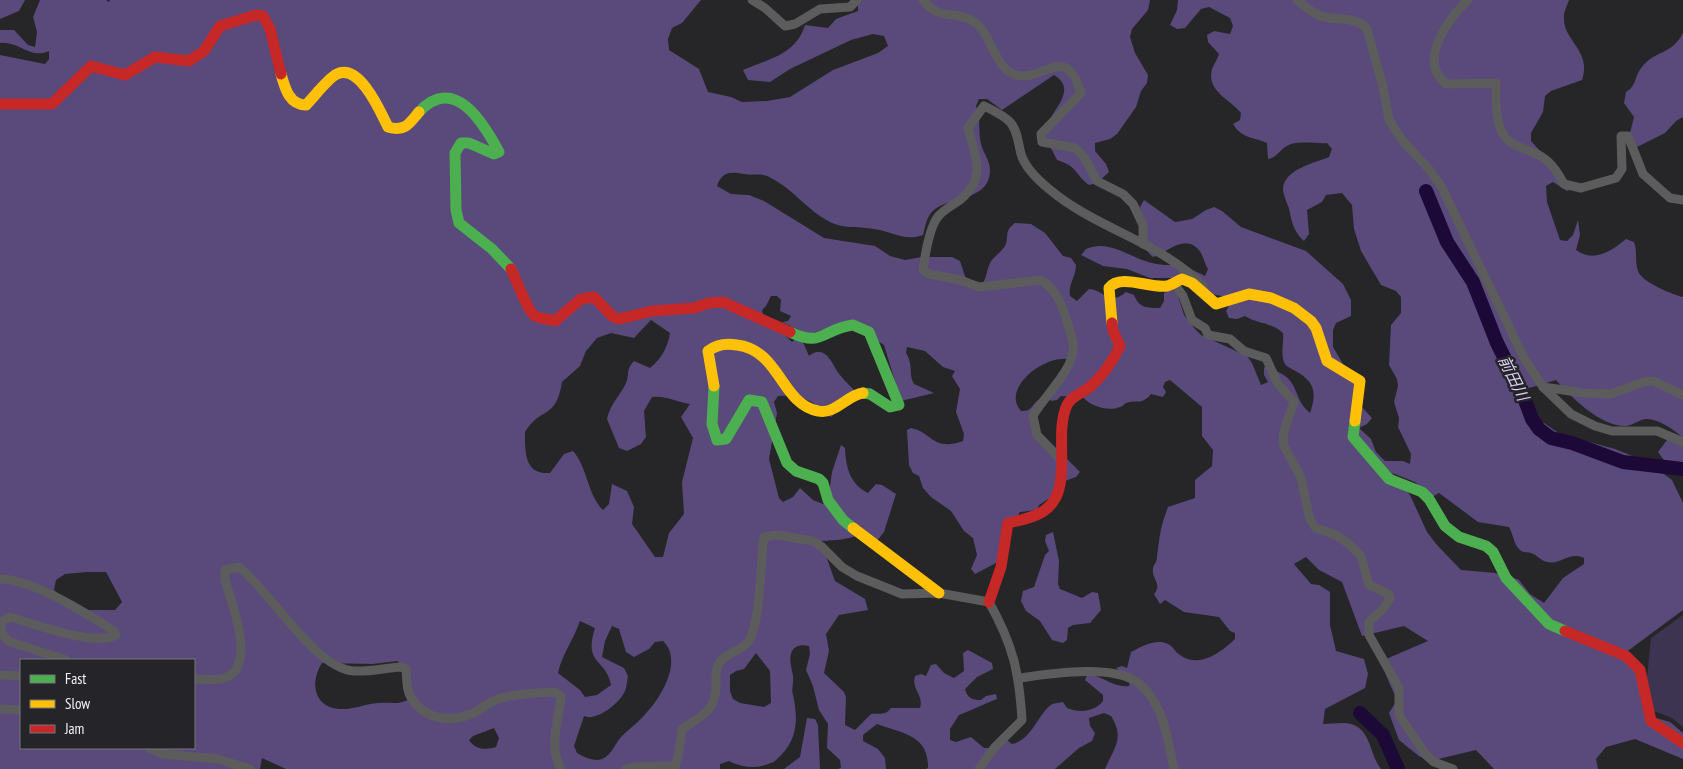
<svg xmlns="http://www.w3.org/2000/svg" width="1683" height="769" viewBox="0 0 1683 769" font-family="'PT Sans Narrow','Noto Sans JP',sans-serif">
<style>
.green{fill:#3c3451}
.forest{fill:#594a7b;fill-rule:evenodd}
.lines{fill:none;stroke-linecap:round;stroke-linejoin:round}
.river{stroke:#1d0937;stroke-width:14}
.street{stroke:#5c5c5d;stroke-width:9}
.fast{stroke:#4caf50;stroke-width:11}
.slow{stroke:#ffc107;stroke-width:11}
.jam{stroke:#c62828;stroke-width:11}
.labels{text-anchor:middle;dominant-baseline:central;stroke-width:5;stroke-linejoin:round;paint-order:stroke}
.water-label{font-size:16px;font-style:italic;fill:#d9d0f3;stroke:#252428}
</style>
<rect width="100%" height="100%" fill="#262527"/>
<path class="green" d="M1683 615V727L1672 718 1654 711 1647 678 1651 638Z"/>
<g class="forest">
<path d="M0 0H25L19 11 0 19Z"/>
<path d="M40 0H106L109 2 110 0H701L682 23 672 28 668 39 669 50 699 69 708 92 731 97 742 102 767 101 790 97 833 70 878 53 888 46 884 36 873 34 851 40 790 69 770 82 748 80 743 70C768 59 796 55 805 25L828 28 836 19 858 11V0H1150L1148 10 1132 29 1130 37 1135 53 1148 75 1147 83 1141 91 1136 107 1117 134 1110 139 1095 143V151L1106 164 1109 172 1097 183 1089 185C1074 174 1079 167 1057 160L1050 146 1043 143C1044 136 1045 129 1048 123 1055 107 1077 89 1054 75L1002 110 987 99H979L976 106C981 118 978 131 981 144 983 153 990 160 990 170 990 203 946 195 931 213 926 219 925 228 923 235 905 242 891 231 874 229 860 226 845 229 832 223 807 211 792 187 767 176 759 173 752 176 744 174 731 172 722 171 717 186L731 194 749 195 764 201 824 238 875 246 890 256 905 260 922 257H952L960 261 968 285 975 290C987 283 985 275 990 263 994 256 1003 251 1006 244 1009 233 1004 232 1015 223L1031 224 1045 233 1063 256 1071 258 1076 265C1076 277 1068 284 1070 296L1077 301 1089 289C1105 290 1108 307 1126 292L1134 295C1139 308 1147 308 1160 308L1164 301V293L1172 289 1178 296 1184 315 1195 329 1201 335 1247 356 1252 363 1261 385 1268 382 1264 375V367C1304 377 1289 395 1310 413 1316 395 1316 384 1299 373 1295 370 1288 368 1285 364 1280 356 1284 342 1283 333 1272 322 1257 324 1245 316L1237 319 1229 318 1226 311 1230 304 1227 297 1211 294 1182 278H1150L1127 269 1103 266 1081 255 1086 249C1111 238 1132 260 1156 264 1162 265 1167 265 1172 265 1184 265 1195 271 1205 276L1208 269C1204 263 1203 253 1197 248 1182 235 1167 253 1153 257 1135 242 1146 226 1140 207L1144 200 1175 222 1192 219 1206 210 1214 207 1222 211 1241 227 1306 251 1343 284 1351 300V316L1336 323 1333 330V347L1353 381 1360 405 1372 418 1367 424 1359 428 1371 439 1376 452 1385 461H1403L1410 464 1411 454 1398 427 1399 418 1394 402 1398 386 1397 379 1389 365 1391 325 1401 313V297L1396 291 1381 285 1361 251 1354 229 1352 205 1342 193 1326 195 1322 202 1307 210 1309 234 1304 241C1295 233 1292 224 1290 213 1289 206 1284 198 1283 190 1283 169 1315 163 1329 157L1332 149 1327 143C1316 144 1296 140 1287 146 1279 150 1278 157 1268 159L1267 143C1254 137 1242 139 1233 124L1240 120 1241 113C1230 99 1206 91 1212 69 1214 64 1217 60 1219 54L1208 42 1207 35 1214 31 1230 34 1233 26 1230 18 1209 7 1201 9 1185 28 1177 29 1170 25 1177 10 1178 0H1569C1567 6 1563 13 1564 19 1564 41 1592 51 1582 80L1551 91 1545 96 1543 112 1531 133V141L1574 188 1567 191 1553 182 1546 186 1547 202 1560 240 1567 241 1573 235 1578 220 1580 235 1576 250C1593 263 1612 251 1626 239L1634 242C1638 252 1634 263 1639 273 1643 282 1673 295 1683 297V471L1666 463 1658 452 1667 440 1681 436C1673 429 1658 419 1647 419 1640 419 1632 426 1625 426 1600 426 1571 397 1556 380L1529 388 1527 402 1534 416 1560 434 1615 449 1647 462 1672 480 1683 503V610L1625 653 1638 665 1649 716 1670 722 1683 733V759L1635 739 1606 747 1596 759 1598 769H1494L1476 750 1434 760 1420 757 1399 740 1389 713 1397 700 1385 673 1386 659 1428 641 1404 626 1362 636 1342 582 1319 570 1306 557 1294 564 1311 584 1319 585 1330 592V625L1336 651 1364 659 1368 674 1365 688 1325 709 1323 724C1332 724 1343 722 1351 724 1371 729 1370 756 1381 769H1105C1114 748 1125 738 1111 716L1104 713 1089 718 1090 726 1095 733 1092 741 1079 748 1055 769H926L928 768C929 734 900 733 877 724L863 735V741L878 749 885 758 886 769H838L841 768 840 760 827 748 828 724 819 710 813 686 806 670 810 654 809 646C802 644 793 645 791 654 789 661 792 669 793 676 794 683 791 690 793 695 799 722 797 742 775 761 760 769 745 769 729 761L720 764V769H286L262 758 260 769H0V55L45 64 49 59V51C30 60 18 40 0 43V30H14L28 45 35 47 37 32 33 17ZM771 296H777L781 300 780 311 791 316 788 321 782 322 808 334 839 326 861 330 884 345 901 401 934 393 914 384C908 373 914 366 906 353L907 347 925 351 943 367 955 371 952 376 960 389 956 412 964 434 963 441C933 452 932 432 911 428L907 430 909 465 913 473 919 476 923 488 931 497 951 511 964 531 973 538 977 555 971 569 975 574 996 563 1013 522 1020 512 1037 510 1039 505 1054 495 1065 481 1076 477 1080 472 1040 432 1037 416 1041 405 1038 400C1031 406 1031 412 1021 411 999 387 1051 349 1075 361L1048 395 1051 401 1057 400 1061 396 1083 397C1090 406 1108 412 1120 407 1122 407 1124 404 1126 403 1137 399 1141 406 1151 394L1163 397 1166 392 1163 387 1165 382 1170 380 1202 407V436L1213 450 1212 466 1195 480V498L1168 507C1160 528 1160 535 1157 557 1157 562 1154 564 1153 568 1151 579 1163 584 1154 594L1160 604 1165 600 1184 612 1219 617 1230 631 1235 633V639C1221 652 1200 669 1180 655 1175 652 1173 646 1168 644 1157 638 1141 646 1131 652L1127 668 1122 666 1116 668 1130 681 1129 686C1113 688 1101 674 1087 675L1085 680 1103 695V701C1094 712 1080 713 1067 708L1063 702 1052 704C1037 715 1032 740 1012 744L1004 738 990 748H984L971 737 956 742 950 740V729L959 715C973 710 983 704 997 699L996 694 986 696 981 700C973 700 967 698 965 689L977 677 993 669 992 663 968 650 963 653 964 671 954 678 944 673 936 664 931 665 926 676 921 674 915 676C911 689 924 695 920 708H891C885 716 880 713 871 714L855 730 845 725 846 697 844 692 824 673 829 651 826 634 839 615 868 610 865 599 835 581 826 556 820 551 818 546 821 541C835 540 848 540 861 534L876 542 884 532 896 494 882 485 876 484 868 493C850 484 846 468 845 448L841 445 832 472 828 501 823 504 813 500 800 488 793 497 783 502 779 498 769 459 777 413 774 402 778 396C790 395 806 397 816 405 823 409 824 414 831 417L849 401 866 398 864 393C861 392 855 391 853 389 849 385 840 376 837 371 831 361 824 344 809 356L802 340 796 339 792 342 763 315 762 310 766 306ZM651 320 670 333C668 347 661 359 650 368L634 361C625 371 630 374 626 383 620 396 610 404 607 419L619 448 627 451 641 444 646 437 644 411 652 397C665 395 677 402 690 404L681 417 693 438 682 482 684 514 669 533 663 557H655L632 524 634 507 627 491 612 484 609 504 603 510C587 494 588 468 573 451L564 454 550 473C524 475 525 451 525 432 541 406 556 420 562 382L580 366 586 351 597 338 611 333 634 338ZM1392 473 1415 482 1432 497 1439 493 1478 522 1509 527C1513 534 1514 544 1519 549 1523 554 1529 551 1533 554 1538 556 1540 560 1547 562 1561 565 1569 551 1584 558V564L1563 578 1544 603 1530 594 1519 580 1511 577 1495 573 1461 570 1437 545 1427 532 1410 495ZM87 572H106L122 602 115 610H75L54 590 56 580 65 574ZM580 621 595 628C583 665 606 658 611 685L597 695 585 697 580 690 558 673C562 654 574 639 580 621ZM612 626 619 629 626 652 634 657 649 649 655 642 663 641C683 660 662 696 647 712 640 721 630 728 622 736 615 743 612 755 602 759 594 762 584 757 577 753L574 746 584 716C596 722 620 703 625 691 627 687 627 680 628 676L624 668 602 657 605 641ZM756 653 770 671 771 703 764 707 740 703 733 699 730 691V675L736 671 744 669ZM21 660H194V748H21ZM398 661 411 690 408 700C397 705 389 702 378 703 365 704 352 710 339 709 313 707 310 681 322 663L372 664ZM494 728 499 738 496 747C486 750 475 750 469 740L473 736Z"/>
<path d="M1683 33V117L1676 121 1665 133 1635 148 1630 133 1634 117 1624 103 1626 92C1637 86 1634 76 1642 67 1655 50 1672 55 1683 33Z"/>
<path d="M1053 532 1059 561 1058 584 1060 589 1082 598 1092 592 1098 593 1101 610 1090 623 1073 625 1068 628 1067 640 1063 643 1052 640 1040 621 1026 611 1021 601 1023 591 1034 587 1045 555 1049 551 1045 541 1046 535Z"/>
<path d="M807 718 815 719 818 725 820 769H784L800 757Z"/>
</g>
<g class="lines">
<g class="river">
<path d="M1426 191 1447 242 1473 282 1497 343 1523 395 1532 419 1539 429 1551 438 1572 443 1623 462 1683 469"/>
<path d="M1360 713 1383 735 1398 769"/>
</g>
<g class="street">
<path d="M752 0 765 8 785 26 795 24 820 9 850 7 857 0"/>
<path d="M923 0C938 22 959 9 977 24 992 37 994 65 1013 74 1041 86 1065 39 1081 93L1041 134 1042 142 1075 148 1084 157 1097 181 1123 194 1133 204 1143 225V244"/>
<path d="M1297 0C1304 6 1313 13 1321 16 1334 21 1358 16 1367 29L1383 87 1389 120 1402 140 1428 168 1441 186 1525 360 1543 387 1571 414 1595 426 1612 431H1657L1683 442"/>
<path d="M1468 0C1448 19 1417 61 1446 84L1496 83C1496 98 1495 116 1501 130 1509 149 1527 147 1542 157 1552 163 1558 173 1564 184L1581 188 1616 178 1622 169 1621 136H1628L1643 174 1670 198 1683 200"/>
<path d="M1175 285 1183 296 1192 320 1205 328 1208 335 1230 339 1244 351 1266 358 1278 384 1294 402 1284 431 1283 444 1301 478 1310 520 1316 528 1336 535 1349 544 1361 556 1369 585 1389 594 1390 598 1383 609 1369 622V635L1399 688V715L1426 755 1434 762 1453 769"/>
<path d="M1543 387 1584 393 1611 394 1643 382 1653 381 1683 395"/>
<path d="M1062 461 1037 435 1033 416C1044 396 1077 367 1073 344 1072 335 1068 326 1066 318 1061 302 1055 289 1041 280L979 287 960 280 929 274 923 270C925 255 929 230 937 218 942 210 954 205 961 199 987 177 975 155 968 128L984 106C992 110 1003 115 1010 122 1018 131 1018 143 1021 154 1025 168 1038 180 1049 189 1096 229 1162 242 1204 287"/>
<path d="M0 579C32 579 86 613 114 631L116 635C95 647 34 624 10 617L1 622V631L8 641 66 660"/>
<path d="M0 675 21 676"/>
<path d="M1019 678C1050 674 1110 664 1137 682 1147 689 1155 702 1160 713 1167 731 1170 750 1174 769"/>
<path d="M194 679C202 679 213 680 221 679 260 672 231 602 225 580V570L239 567C270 591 315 669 354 671 369 672 385 668 400 667L406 669C407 679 406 691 412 699 425 719 450 723 471 714 480 710 488 703 498 699 512 694 539 693 555 692L561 696C559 719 548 747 561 769"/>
<path d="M0 709 21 710"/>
<path d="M149 748 163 754 218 759 250 769"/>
<path d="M626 769 633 767 675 766 678 757 682 729C701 716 714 713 716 688 716 681 715 672 718 665 724 653 740 652 748 642 761 624 760 562 764 537L778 535 813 541 821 546 842 567 857 576 902 594 939 593 989 602C1013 645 1019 671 1022 720L995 747 979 769"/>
</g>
<g class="fast">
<path d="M419 112C454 74 483 122 499 152L494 154 469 143H461L455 153 456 210 459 223 492 249 511 269"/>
<path d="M790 332C823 348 822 329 853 325L869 332 899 405 890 407 870 394 863 393"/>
<path d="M714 386 712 424 717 440 726 439 749 400 762 402 787 463 796 471 819 479 823 483 828 500 843 520 853 528"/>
<path d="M1355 421 1353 437 1389 479 1422 492 1429 499 1445 526 1459 537 1486 546 1493 552 1506 578 1549 624 1565 631"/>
</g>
<g class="slow">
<path d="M281 74C285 88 289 105 306 105 314 97 328 78 337 74 360 63 381 113 388 127 405 132 409 124 419 112"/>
<path d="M1112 323 1109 288C1120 273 1151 289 1167 286 1172 285 1177 281 1182 279L1192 283 1216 304 1249 294 1271 298 1294 308 1311 321 1316 328 1327 361 1360 381 1355 421"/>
<path d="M714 386 708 351C717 344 726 343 737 345 780 350 781 404 818 411 835 415 847 395 863 393"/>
<path d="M853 528 939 593"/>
</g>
<g class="jam">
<path d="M0 104H52L91 66 125 75 155 57 189 61 204 51 220 26 256 15 263 16 270 29 281 74"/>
<path d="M511 269C516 279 528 312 535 316 540 319 549 319 555 321L581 299 594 297 612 316 619 319 652 311 694 308 709 303 723 302 790 332"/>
<path d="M989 602 1001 567 1008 523C1017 521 1026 519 1034 516 1080 499 1051 440 1067 405 1071 396 1083 393 1091 386 1103 375 1113 361 1120 346L1113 331 1112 323"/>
<path d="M1565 631 1626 656 1640 670 1651 721 1683 743"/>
</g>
</g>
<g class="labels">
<g class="water-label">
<text transform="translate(1514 378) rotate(64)">前田川</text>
</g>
</g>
<rect x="20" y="659" width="175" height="90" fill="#252428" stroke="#77767a"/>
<rect x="30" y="675" width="25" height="8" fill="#4caf50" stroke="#77767a"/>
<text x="65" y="684" font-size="15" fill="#f2f1f4">Fast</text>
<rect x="30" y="700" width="25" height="8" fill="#ffc107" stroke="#77767a"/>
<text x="65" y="709" font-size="15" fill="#f2f1f4">Slow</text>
<rect x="30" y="725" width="25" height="8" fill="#c62828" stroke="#77767a"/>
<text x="65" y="734" font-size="15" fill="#f2f1f4">Jam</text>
</svg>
